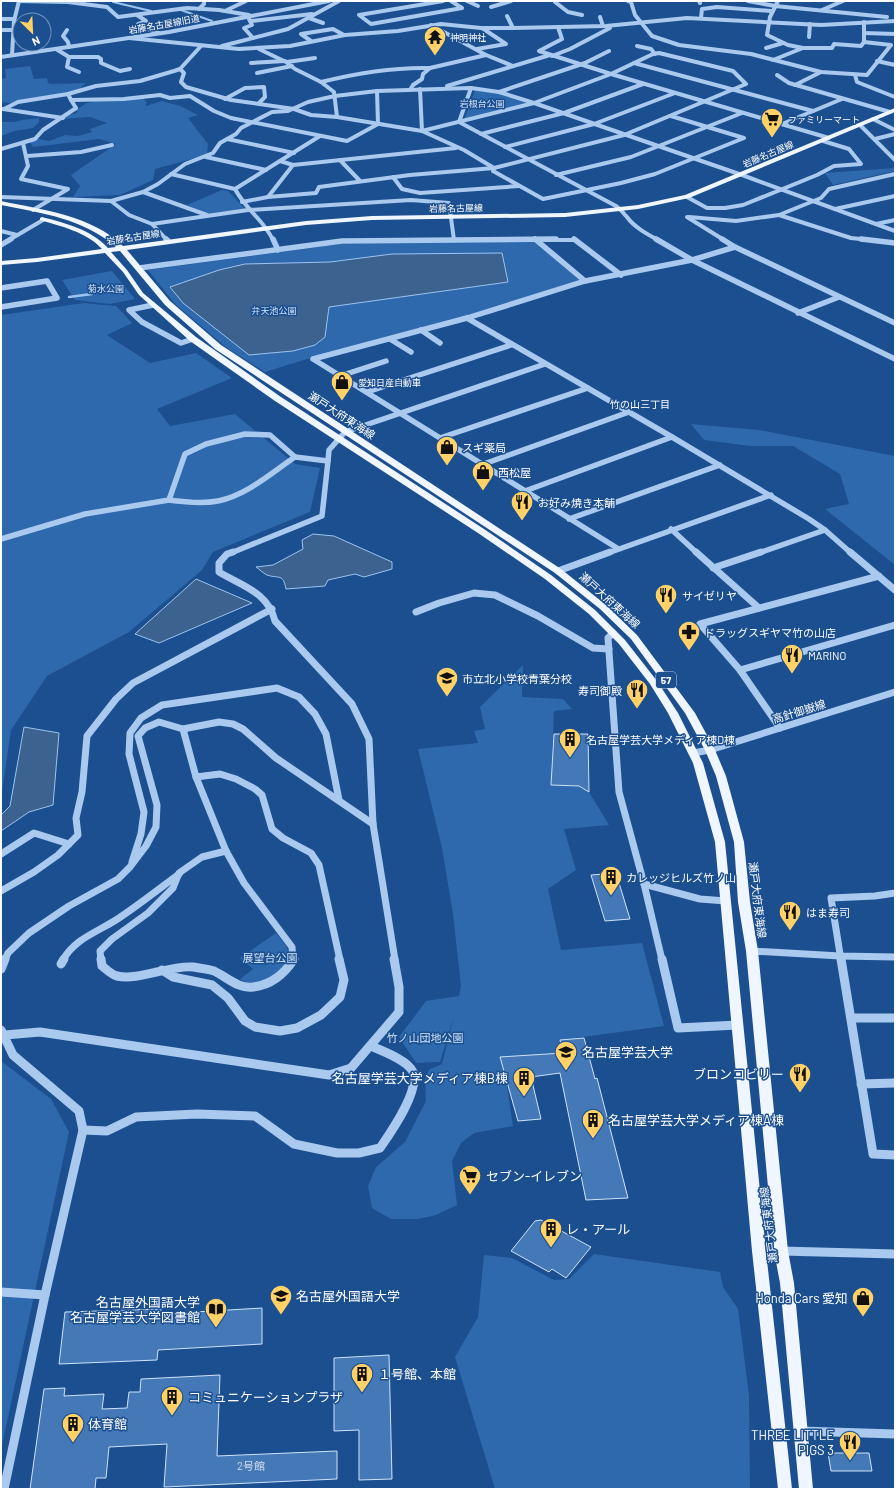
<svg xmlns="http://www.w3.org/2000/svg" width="896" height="1490" viewBox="0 0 896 1490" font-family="Barlow,'Noto Sans JP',sans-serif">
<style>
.green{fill:#2e69ad}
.water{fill:#3c6290;stroke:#9cc4f0}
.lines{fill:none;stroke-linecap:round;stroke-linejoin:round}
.stream-far1{stroke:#9cc4f0;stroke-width:2}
.stream{stroke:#9cc4f0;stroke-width:2.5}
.building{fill:#4478b7;stroke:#cfe3fa}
.minor-far3{stroke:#a9c9ee;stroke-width:4}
.minor-far2{stroke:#a9c9ee;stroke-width:5.5}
.minor-far1{stroke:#a9c9ee;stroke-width:7}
.minor{stroke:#a9c9ee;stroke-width:9}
.major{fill:#f0f6ff;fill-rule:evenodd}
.labels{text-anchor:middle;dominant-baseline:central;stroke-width:3;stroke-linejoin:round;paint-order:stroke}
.far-street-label{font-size:9px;fill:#fff;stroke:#1b4f8f}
.far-poi-label{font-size:9px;fill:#fff;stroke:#1b4f8f;text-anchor:start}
.far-park-label{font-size:9px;fill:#cfe3fa;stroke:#1b4f8f}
.far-neighbourhood-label{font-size:10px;fill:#fff;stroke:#1b4f8f}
.shield{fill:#1b4f8f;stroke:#bbcadd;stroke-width:1}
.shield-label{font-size:10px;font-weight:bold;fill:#fff}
.street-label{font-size:11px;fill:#fff;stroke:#1b4f8f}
.poi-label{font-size:11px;fill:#fff;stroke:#1b4f8f;text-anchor:start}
.park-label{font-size:11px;fill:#cfe3fa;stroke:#1b4f8f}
.near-number-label{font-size:11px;fill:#d0dded}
.near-poi-label{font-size:13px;fill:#fff;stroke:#1b4f8f;text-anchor:start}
</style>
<rect width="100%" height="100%" fill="#1b4f8f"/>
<g class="green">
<path d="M30 66 34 79 47 78 48 83 51 84 86 83 81 87 82 89 73 92 10 103 1 102V79L6 78 5 69Z"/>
<path d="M475 90 499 94 527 103 464 120Z"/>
<path d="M143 98 147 103 145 105 146 106 162 101 180 106 198 115 188 118 208 144 207 155 155 169 153 180 120 195 73 197 80 186 71 175 116 144 99 139 33 147 30 142 38 139 49 141 65 135 78 136 92 132 90 129 107 123 90 117 62 119 68 115 77 113 76 110 87 103 102 100Z"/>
<path d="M39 118V122L33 128 14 131 1 136V122H14L22 120Z"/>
<path d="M895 168V171L833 185 825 173Z"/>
<path d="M222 190 228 191 245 209 210 214 187 205Z"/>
<path d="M536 240 581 280 468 316 307 359 265 372 227 348 175 304 148 270 341 244Z"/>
<path d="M112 271 135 299 110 304 75 300 62 280Z"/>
<path d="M84 303 116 306 132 323 107 335 150 363 196 353 232 378 157 409 170 426 235 414 295 464 320 468 310 512 213 552 202 570 129 632 47 676 11 730 1 799V315Z"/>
<path d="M691 424 759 430 895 456V565L825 509 849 504 840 474 793 446H751L704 440Z"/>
<path d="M523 665 522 697 563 699 572 709 554 711 551 785 579 786 589 792 609 825 564 829 576 870 548 889 561 950 642 943 664 1026 561 1040 562 1053 501 1057 506 1080 513 1126 474 1133 461 1143 452 1161 457 1205 436 1215 418 1219H391L372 1208 368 1186 376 1167 405 1142 426 1101 425 1077 430 1069 442 1064 454 1016 440 1062 416 1063 399 1037 426 1001 459 996 461 986 453 914 442 848 418 749 478 743 474 731 485 729 480 707Z"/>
<path d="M276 933 287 947 290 959C281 971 255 992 240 979L253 969 240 958Z"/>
<path d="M1 1061 51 1099 69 1132 1 1450Z"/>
<path d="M594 1254 720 1272 723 1287 738 1309 749 1395 750 1489H495L455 1357 478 1317 484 1255 512 1258 554 1280 569 1279Z"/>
</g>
<g class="water">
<path d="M502 253 508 282 329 307 325 337 315 345 293 351 249 355 183 303 170 287 219 270 245 264 330 262 392 254Z"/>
<path d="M313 534 334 536 392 562V569L364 577 355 574 328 580 325 586 286 589C283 573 279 579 267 575 263 573 259 569 256 567L273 565 303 549 302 540Z"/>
<path d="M196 579 252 603 159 643 135 634Z"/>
<path d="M24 727 59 733 53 805 29 812 1 831V815L10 806Z"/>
</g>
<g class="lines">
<g class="stream-far1">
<path d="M113 2 151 11"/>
<path d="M181 10 212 21"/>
</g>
<path class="stream" d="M69 297 92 294"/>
</g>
<g class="building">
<path d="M554 734H588L589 792 579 786 551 785Z"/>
<path d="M616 873 630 919 605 921 591 875Z"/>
<path d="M584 1038 595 1079 597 1078 628 1198 586 1200 560 1073 531 1077 541 1119 518 1121 500 1057 563 1053 560 1040Z"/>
<path d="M541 1220 591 1247 566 1278 552 1269 549 1272 511 1251 535 1221Z"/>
<path d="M262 1308V1344L158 1350 157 1360 59 1364 65 1312 161 1309V1314Z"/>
<path d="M389 1355 392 1479 359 1480V1430L334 1431V1358Z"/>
<path d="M220 1375 217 1456 337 1451V1479L164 1487 167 1444 109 1447 106 1478H96L95 1489H30L44 1389 65 1388 64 1396 104 1394 102 1409 127 1408 129 1392H140L141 1379Z"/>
<path d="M828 1453H869L872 1471H831Z"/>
</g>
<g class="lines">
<g class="minor-far3">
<path d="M18 1 68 2 107 7 118 17 187 8 219 10 249 15"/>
<path d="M443 1 359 15 371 24 462 8 451 1"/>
<path d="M467 1 478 6"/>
<path d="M628 1 631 2 635 15 652 36 679 45 751 54 821 72 867 75 891 45 864 42V22"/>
<path d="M699 1 700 3"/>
<path d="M748 1 775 6 887 17"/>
<path d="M555 2 568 12 582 15"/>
<path d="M491 7 511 1"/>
<path d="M199 9 204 4V1"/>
<path d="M822 10 843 1"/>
<path d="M225 11 246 1"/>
<path d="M137 15 146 21 138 24 139 26 159 33"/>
<path d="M507 16 513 28"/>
<path d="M600 17 603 26"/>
<path d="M309 18 323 23"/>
<path d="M701 18 702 9 717 7 771 11"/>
<path d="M1 19H14"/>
<path d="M249 19 252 25 244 28 253 38"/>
<path d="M251 21 312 14"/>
<path d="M431 25 486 55 513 66"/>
<path d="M558 27 562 39 539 51 611 74 829 138"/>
<path d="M1 30H13"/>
<path d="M67 30 63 36 68 42 69 47"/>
<path d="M864 33 895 34"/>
<path d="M809 37 810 24"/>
<path d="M129 38 239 49 290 46 345 35 398 31 441 24 481 28H513L606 26 687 18 821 25 895 21"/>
<path d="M311 41 301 34 333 29 344 35"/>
<path d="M222 46 288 29 339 1"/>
<path d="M637 46 651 49 655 54"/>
<path d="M766 48 783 43"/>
<path d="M803 48H832L834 44 861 46 864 42"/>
<path d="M56 49 69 57H98L101 59V63L120 71 130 69"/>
<path d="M259 49 286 62 295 69 321 82 334 92 337 117"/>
<path d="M477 49 506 44 482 28"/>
<path d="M12 55 14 21 19 1"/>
<path d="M552 56 570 49 610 28"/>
<path d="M1 57 169 32 329 1"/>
<path d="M69 57 67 67 79 72"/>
<path d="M773 60 803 48 788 45 767 35 770 17 778 1"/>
<path d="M877 61 895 65"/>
<path d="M287 62 315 58"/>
<path d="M251 63 285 61"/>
<path d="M634 63 813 111"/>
<path d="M180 69 184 73 181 82 186 87 231 100 294 109 311 115 337 117 422 131 534 103 611 74 653 54 659 53 733 71 746 84 624 135 494 168 410 175 319 187 316 193 268 197 242 202"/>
<path d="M257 73 292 66"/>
<path d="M777 75 789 83 890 112"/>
<path d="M855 75 857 82 895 97"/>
<path d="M321 82C357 73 393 67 430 68"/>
<path d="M795 85 821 72"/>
<path d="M447 86 550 55"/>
<path d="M471 88 459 122 616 206C621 209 623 213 627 217 634 227 647 234 658 240"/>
<path d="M420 89 422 131 464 150 494 168 493 171 543 199 621 183 655 174 744 138 671 116"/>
<path d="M410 90 413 85 422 79 423 74 430 68 486 55"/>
<path d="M499 92 585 63 609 51"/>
<path d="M68 94 71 100 124 99 160 95 170 98 190 96 214 111 231 118 347 141 378 124 377 91"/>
<path d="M225 99 245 88 264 87 265 97 259 103"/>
<path d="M3 109 63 118"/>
<path d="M4 109 18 102 68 94 96 86 140 81 174 71 180 69 201 46"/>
<path d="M873 119 895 130"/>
<path d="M782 124 842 99"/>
<path d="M860 125 895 160"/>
<path d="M481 134 564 113 643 84"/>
<path d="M227 139 294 153"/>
<path d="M875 139 895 134"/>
<path d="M23 143 28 166 21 179 68 189 33 210"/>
<path d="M505 147 594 124 675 93"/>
<path d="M1 149 35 139 43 130 76 108 71 100"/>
<path d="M27 156 81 152 112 145"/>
<path d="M206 157 266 170"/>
<path d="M340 160 360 181"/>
<path d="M293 165 456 148"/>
<path d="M171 174 235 189C246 210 263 219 273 240"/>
<path d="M556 175 631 157 742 113"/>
<path d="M393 177 402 189 420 193 519 186"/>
<path d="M235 189 320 136"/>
<path d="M143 192 207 215"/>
<path d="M1 197 111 201 143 192 158 184 185 164 213 153 220 143 236 134 241 128 272 112 288 111 308 102 335 96 377 91 471 88 499 92 534 103 742 175 895 231"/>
<path d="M268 197 293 165 280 161"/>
<path d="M687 197 707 208H725L743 205 817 175 834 166 861 164 849 149 823 141"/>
<path d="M111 201 129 215 152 224 167 240"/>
<path d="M835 209 895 196"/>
<path d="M779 215 851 238 870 240"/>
<path d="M687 217 724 240"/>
<path d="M689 217 736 221 779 215 821 198 829 189 895 174"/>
<path d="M152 224 248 210 411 200 449 203 454 240"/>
<path d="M876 224 895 220"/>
<path d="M1 231 17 235"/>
<path d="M535 239 536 240"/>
<path d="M9 240 43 220"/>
<path d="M440 240H576"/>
</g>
<g class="minor-far2">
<path d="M166 239 168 241"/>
<path d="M273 239 278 250"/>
<path d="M535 239 585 281"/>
<path d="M574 239 621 275"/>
<path d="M656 239 692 260 895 359"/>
<path d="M722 239 735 247 895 323"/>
<path d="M861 239 895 243"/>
<path d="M1 245 11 239"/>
<path d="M139 268 342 241 556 239"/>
<path d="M1 288 47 281 57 298 1 307"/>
<path d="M153 305 129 310 142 322 181 343 193 339"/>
<path d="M798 313 839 297"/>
<path d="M467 318 672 437 809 519 825 530 851 553"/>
<path d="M421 330 440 343"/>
<path d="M390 339 411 352"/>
<path d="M340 376 386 361"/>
<path d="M367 392 511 345"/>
<path d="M440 438 588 388"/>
<path d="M481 465 629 412"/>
<path d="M525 491 672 437"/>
<path d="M169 500C185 502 202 504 218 501 247 495 271 473 295 457"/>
<path d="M569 519 720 465"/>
<path d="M671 529 697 553"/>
<path d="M1 539 85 514 169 500 185 454 206 444 245 434 270 435 295 457 328 461 329 450 345 432 545 364"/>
<path d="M617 548 313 359 467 318 585 281 692 260 735 247"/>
<path d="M231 553 322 516 328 461"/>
<path d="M608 553 771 495"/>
<path d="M759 553 825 530"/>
</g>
<g class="minor-far1">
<path d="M233 552 227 554 219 563V572C242 586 268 592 275 621L352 704 369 739 373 824 395 960"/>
<path d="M696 552 759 608"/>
<path d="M850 552 895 590"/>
<path d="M713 568 761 552"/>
<path d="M558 571 610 552"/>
<path d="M416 612 439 603 474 593 495 595 538 616 593 648 609 649"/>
<path d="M613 633 608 638 619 792 644 884 662 960"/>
<path d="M740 670 895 625"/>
<path d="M780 728 740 670 700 624 879 576"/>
<path d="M183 729 196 777 226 851"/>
<path d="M693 753 710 750 895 692"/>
<path d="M196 777 220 774 236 779 255 789 262 795 272 829 283 838 311 853 319 865 340 960"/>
<path d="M226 851 244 883 292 947 293 960"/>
<path d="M1 854 34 833 69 844"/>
<path d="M132 862 141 834 144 812 129 754 130 733 141 718 162 705 277 688 299 697 315 714 326 734 339 800"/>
<path d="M644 884 700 899 726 901"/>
<path d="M1 891 34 872 58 855 78 835 76 818 82 792 87 736 116 699 133 683 272 609"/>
<path d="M752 951 840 956 895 957"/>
<path d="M5 960 8 953 29 933 69 906 118 879 130 867 146 846 156 827 157 805 138 736 145 728 159 722 183 729 219 722 233 724 243 729 276 758 373 824"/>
<path d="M63 960C75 938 100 931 119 918 140 904 159 889 179 874"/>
<path d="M101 960 100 951 112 939 148 913 173 888 179 873 202 857 226 851"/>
<path d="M841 960 831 898 875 896 895 893"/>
</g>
<g class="minor">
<path d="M101 959 102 966C106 969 112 975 117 976 138 981 170 965 193 967 199 968 208 969 214 971 227 977 238 989 253 987 271 985 285 973 294 959"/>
<path d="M662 959 678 1028 738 1025"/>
<path d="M841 959 873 1154 895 1155"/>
<path d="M61 964 64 959"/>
<path d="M1 969 5 959"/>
<path d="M162 970 173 977 212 985 228 998 245 1021 255 1027 280 1031 297 1028 321 1015 340 997 344 980 339 959"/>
<path d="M852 1018H895"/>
<path d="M1 1030 13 1055 79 1111 83 1130 45 1295 4 1489"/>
<path d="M5 1035 40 1032 329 1075 351 1068 399 1012V987L394 959"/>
<path d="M861 1084 895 1083"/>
<path d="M83 1130 107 1131 136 1117 197 1114 255 1116 294 1144 337 1153H359L380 1148C391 1132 420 1091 413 1072 408 1060 382 1051 371 1046"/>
<path d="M781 1251 895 1254"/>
<path d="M1 1292 45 1295"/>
<path d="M800 1431 895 1434"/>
</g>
<path class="major" d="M895 108V112L689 198 638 209 565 217 372 220 306 225 127 250 170 301 221 345 561 569 606 605 637 635 695 713 715 750 726 776 744 842 750 902 758 951 788 1251 794 1283 813 1489H799L780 1283 774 1251 746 951 738 902 734 842 716 776 705 750 685 713 631 639 600 609 555 573 215 349 165 305 120 251 111 252 127 270 143 293 196 337 281 397 484 529 551 575 595 610 625 640 657 681 678 713 703 763 725 842 766 1251 792 1489H778L752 1251 715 842 693 763 668 713 650 684 619 644 589 614 545 579 478 533 275 401 190 341 139 295 123 272 105 253 37 262 1 265V261L37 258 102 249C87 232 60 226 40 220V218L42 217C65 223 92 230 108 248L116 247C84 219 42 213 1 205V201C43 210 91 215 123 246L306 221 372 216 565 213 638 205 685 195Z"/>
</g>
<defs>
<g id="temple-pin" transform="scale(1.15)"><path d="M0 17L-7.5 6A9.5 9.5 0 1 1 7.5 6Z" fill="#ffd166" stroke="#1b4f8f"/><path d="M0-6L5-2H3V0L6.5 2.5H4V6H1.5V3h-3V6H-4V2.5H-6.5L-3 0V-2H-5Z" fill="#111"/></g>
<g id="supermarket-pin" transform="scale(1.15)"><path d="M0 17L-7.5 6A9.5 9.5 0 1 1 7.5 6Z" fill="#ffd166" stroke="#1b4f8f"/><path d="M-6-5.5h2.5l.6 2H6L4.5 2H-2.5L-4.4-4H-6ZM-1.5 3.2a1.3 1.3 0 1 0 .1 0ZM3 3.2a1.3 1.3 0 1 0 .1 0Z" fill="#111"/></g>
<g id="shop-pin" transform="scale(1.15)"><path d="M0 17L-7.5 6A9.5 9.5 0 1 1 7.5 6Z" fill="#ffd166" stroke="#1b4f8f"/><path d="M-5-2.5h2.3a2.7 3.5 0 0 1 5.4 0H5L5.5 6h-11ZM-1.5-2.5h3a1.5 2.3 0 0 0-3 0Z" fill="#111"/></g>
<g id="restaurant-pin" transform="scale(1.15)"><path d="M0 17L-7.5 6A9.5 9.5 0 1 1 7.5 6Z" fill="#ffd166" stroke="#1b4f8f"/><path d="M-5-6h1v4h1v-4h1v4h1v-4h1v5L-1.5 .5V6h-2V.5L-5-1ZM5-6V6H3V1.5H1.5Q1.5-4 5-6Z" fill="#111"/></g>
<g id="pharmacy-pin" transform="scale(1.15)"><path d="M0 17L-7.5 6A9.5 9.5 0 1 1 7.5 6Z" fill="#ffd166" stroke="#1b4f8f"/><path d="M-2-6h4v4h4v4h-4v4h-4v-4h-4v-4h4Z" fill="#111"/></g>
<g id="school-pin" transform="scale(1.15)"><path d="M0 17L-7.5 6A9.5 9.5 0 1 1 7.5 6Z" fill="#ffd166" stroke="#1b4f8f"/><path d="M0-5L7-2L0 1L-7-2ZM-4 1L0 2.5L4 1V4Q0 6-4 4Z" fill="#111"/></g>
<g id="building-pin" transform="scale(1.15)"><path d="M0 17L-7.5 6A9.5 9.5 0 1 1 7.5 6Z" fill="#ffd166" stroke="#1b4f8f"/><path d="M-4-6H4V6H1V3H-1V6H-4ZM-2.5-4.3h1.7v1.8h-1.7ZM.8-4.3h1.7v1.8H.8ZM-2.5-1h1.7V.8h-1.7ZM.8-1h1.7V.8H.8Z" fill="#111"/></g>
<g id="university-pin" transform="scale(1.15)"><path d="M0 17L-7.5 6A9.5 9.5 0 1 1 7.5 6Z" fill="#ffd166" stroke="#1b4f8f"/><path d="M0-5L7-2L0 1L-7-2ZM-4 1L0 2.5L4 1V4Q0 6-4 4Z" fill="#111"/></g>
<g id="library-pin" transform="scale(1.15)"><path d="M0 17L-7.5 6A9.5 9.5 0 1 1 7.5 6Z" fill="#ffd166" stroke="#1b4f8f"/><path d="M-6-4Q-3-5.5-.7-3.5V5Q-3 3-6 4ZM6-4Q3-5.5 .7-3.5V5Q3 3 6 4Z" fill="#111"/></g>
</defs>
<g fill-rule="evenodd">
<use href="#temple-pin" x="435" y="37"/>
<use href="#supermarket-pin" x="772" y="119"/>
<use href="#shop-pin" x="342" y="382"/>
<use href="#shop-pin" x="447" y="447"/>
<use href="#shop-pin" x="483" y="472"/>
<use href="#restaurant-pin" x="522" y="502"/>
<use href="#restaurant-pin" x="666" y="595"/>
<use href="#pharmacy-pin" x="689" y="632"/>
<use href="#restaurant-pin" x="792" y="655"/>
<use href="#school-pin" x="447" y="678"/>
<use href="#restaurant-pin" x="637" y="690"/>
<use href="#building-pin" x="570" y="739"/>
<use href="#building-pin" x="611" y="877"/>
<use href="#restaurant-pin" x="790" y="912"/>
<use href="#university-pin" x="566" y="1052"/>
<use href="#restaurant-pin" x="800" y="1074"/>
<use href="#building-pin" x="524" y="1078"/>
<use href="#building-pin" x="593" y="1120"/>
<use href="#supermarket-pin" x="470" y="1176"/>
<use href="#building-pin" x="551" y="1229"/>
<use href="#university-pin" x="281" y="1296"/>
<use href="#shop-pin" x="863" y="1298"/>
<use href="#library-pin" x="216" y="1309"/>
<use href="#building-pin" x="362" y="1374"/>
<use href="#building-pin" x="172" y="1397"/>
<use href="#building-pin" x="73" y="1424"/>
<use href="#restaurant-pin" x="850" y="1442"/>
</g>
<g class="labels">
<g class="far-street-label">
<text transform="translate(164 24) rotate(-10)">岩藤名古屋線旧道</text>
<text transform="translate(768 154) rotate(-23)">岩藤名古屋線</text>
<text transform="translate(456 208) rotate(-1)">岩藤名古屋線</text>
<text transform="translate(133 237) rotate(-9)">岩藤名古屋線</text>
</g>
<g class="far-poi-label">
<text x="450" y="37">神明神社</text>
<text x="788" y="119">ファミリーマート</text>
<text x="358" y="382">愛知日産自動車</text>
</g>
<g class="far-park-label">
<text x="482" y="103">岩根台公園</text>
<text x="106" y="288">菊水公園</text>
<text x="274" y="310">弁天池公園</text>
</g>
<g class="far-neighbourhood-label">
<text x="640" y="404">竹の山三丁目</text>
</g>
<rect class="shield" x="656" y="672" width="20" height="16" rx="3"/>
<g class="shield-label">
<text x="666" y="680">57</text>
</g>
<g class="street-label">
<text transform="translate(342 415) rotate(33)">瀬戸大府東海線</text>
<text transform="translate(610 600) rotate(42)">瀬戸大府東海線</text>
<text transform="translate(799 711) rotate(-17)">高針御嶽線</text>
<text transform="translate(758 900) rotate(83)">瀬戸大府東海線</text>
<text transform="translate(768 1225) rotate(-97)">瀬戸大府東海線</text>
</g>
<g class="poi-label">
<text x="462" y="447">スギ薬局</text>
<text x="498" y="472">西松屋</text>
<text x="538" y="502">お好み焼き本舗</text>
<text x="682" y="595">サイゼリヤ</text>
<text x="704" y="632">ドラッグスギヤマ竹の山店</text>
<text x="808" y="655">MARINO</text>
<text x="462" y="678">市立北小学校青葉分校</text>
<text x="622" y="690" text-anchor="end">寿司御殿</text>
<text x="586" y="739">名古屋学芸大学メディア棟D棟</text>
<text x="626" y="877">カレッジヒルズ竹ノ山</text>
<text x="806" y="912">はま寿司</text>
</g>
<g class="park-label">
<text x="270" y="957">展望台公園</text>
<text x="425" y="1037">竹ノ山団地公園</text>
</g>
<g class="near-number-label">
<text x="251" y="1465">2号館</text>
</g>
<g class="near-poi-label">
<text x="582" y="1052">名古屋学芸大学</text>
<text x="784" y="1074" text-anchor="end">ブロンコビリー</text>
<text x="508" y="1078" text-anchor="end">名古屋学芸大学メディア棟B棟</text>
<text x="608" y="1120">名古屋学芸大学メディア棟A棟</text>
<text x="486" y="1176">セブン-イレブン</text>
<text x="566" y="1229">レ・アール</text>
<text x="296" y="1296">名古屋外国語大学</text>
<text x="848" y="1298" text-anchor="end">Honda Cars 愛知</text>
<text x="200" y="1302" text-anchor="end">名古屋外国語大学<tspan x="200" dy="15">名古屋学芸大学図書館</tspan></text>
<text x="378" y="1374">１号館、本館</text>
<text x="188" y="1397">コミュニケーションプラザ</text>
<text x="88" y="1424">体育館</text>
<text x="834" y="1435" text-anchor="end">THREE LITTLE<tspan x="834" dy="15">PIGS 3</tspan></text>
</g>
</g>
<rect width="896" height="1490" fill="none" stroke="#ffffff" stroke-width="4"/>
<g transform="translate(32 32) rotate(156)"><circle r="19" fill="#1b4f8f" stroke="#7695bc"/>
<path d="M0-3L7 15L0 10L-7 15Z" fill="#ffd166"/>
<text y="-6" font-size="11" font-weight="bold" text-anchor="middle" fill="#ffffff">N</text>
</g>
</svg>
